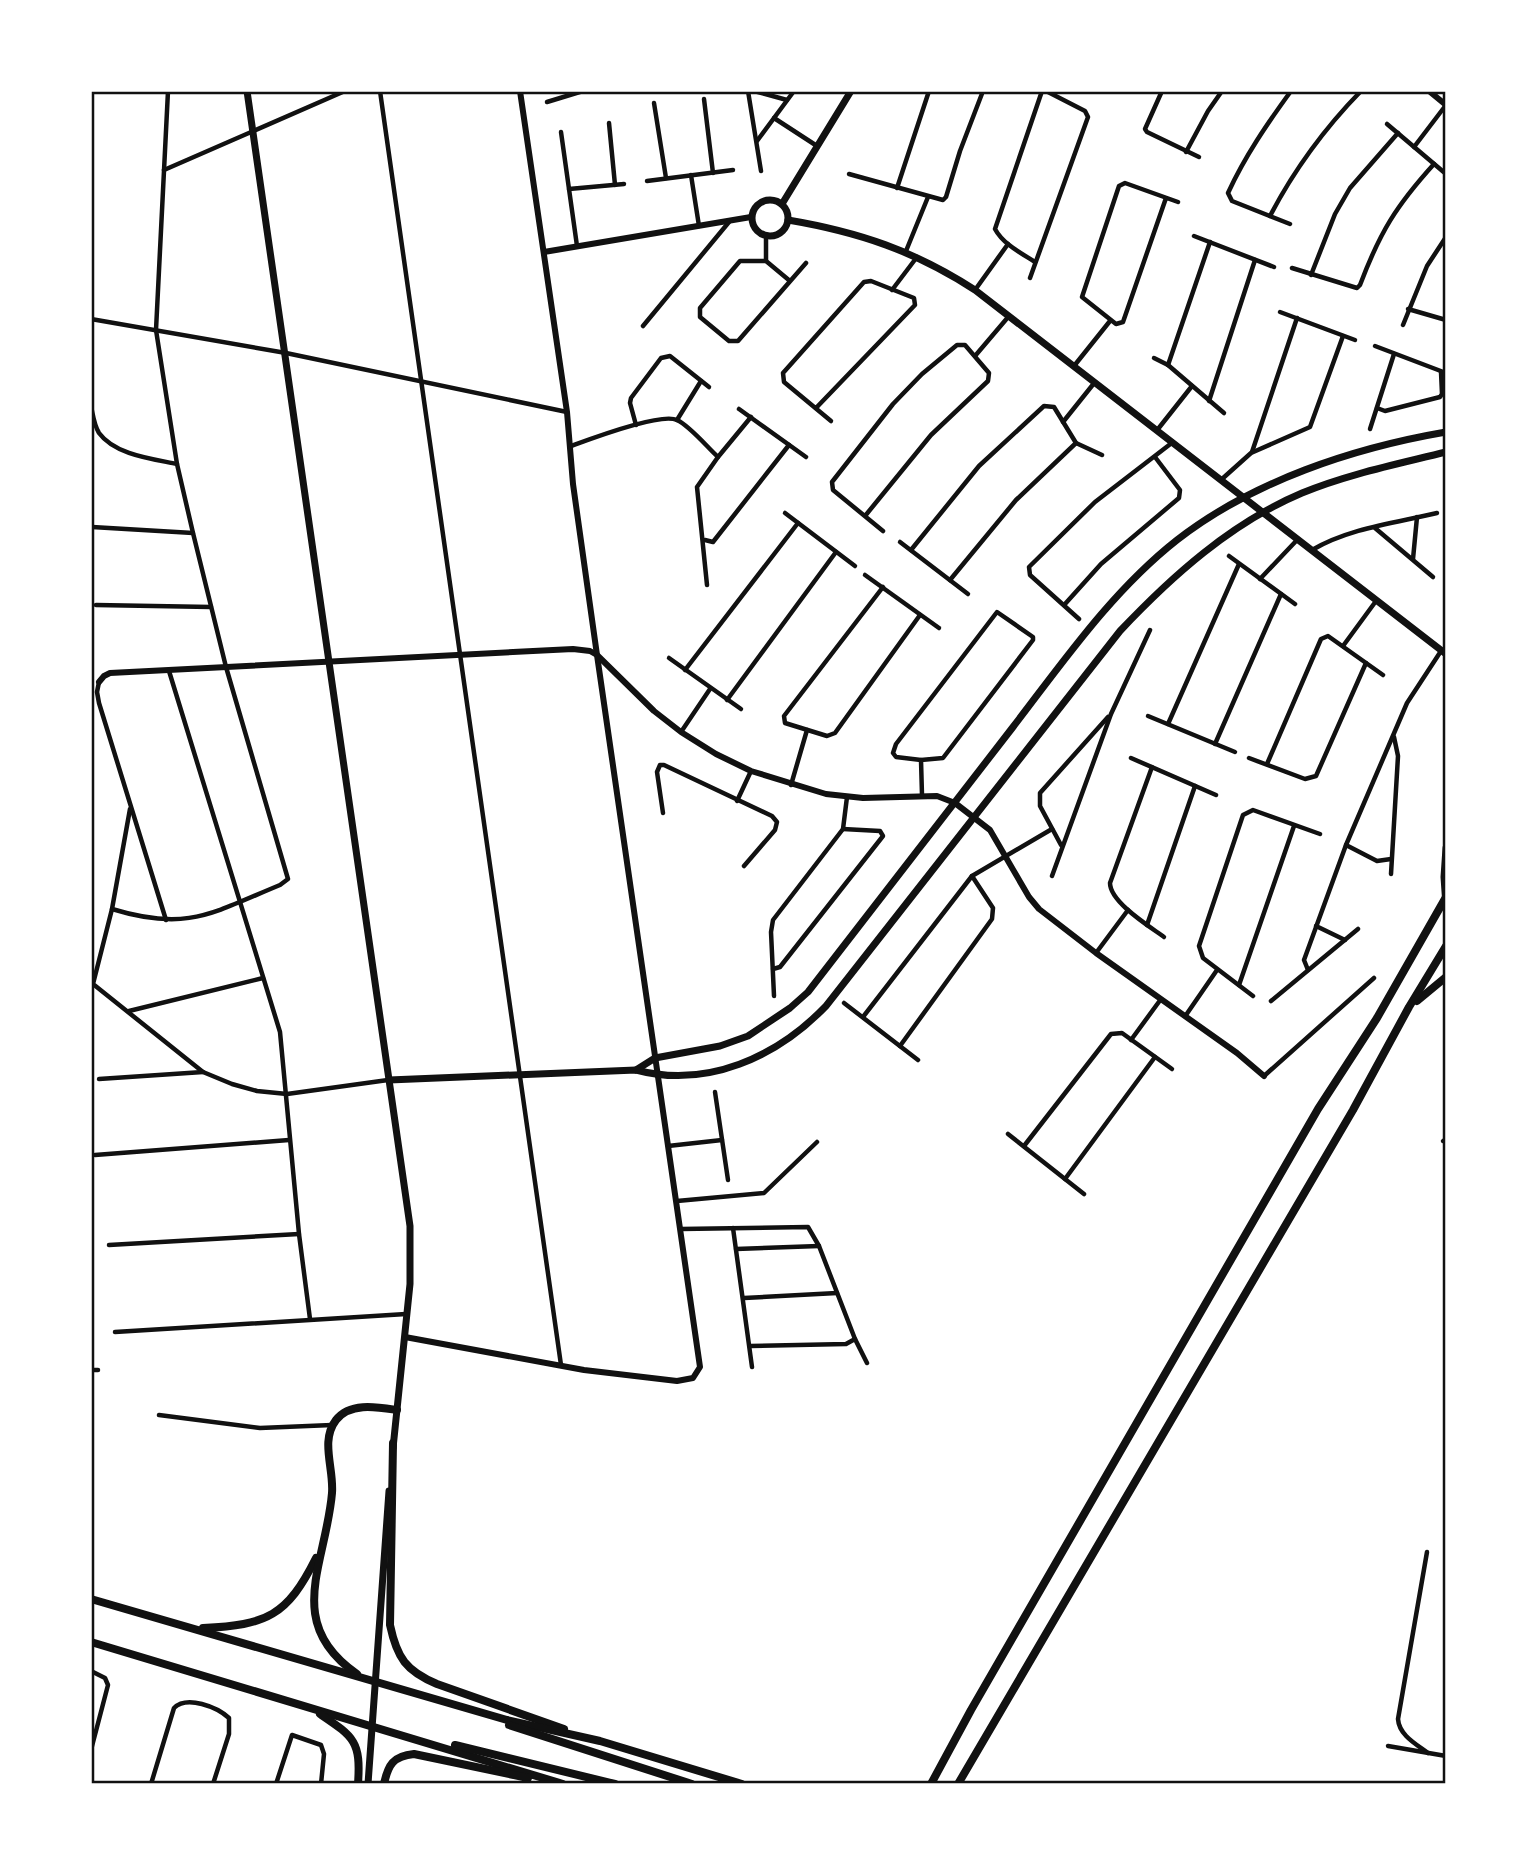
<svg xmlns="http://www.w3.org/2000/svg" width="1537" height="1875" viewBox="0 0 1537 1875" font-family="Montserrat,sans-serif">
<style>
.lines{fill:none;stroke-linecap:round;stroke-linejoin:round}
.minor{stroke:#111;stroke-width:4.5}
.tertiary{stroke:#111;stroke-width:6}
.secondary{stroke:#111;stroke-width:7}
.primary{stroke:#111;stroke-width:8}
.trunk{stroke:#111;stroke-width:8}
.neatline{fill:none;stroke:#111;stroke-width:2.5}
</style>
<rect width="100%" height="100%" fill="#fff"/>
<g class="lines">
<g class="minor">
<path d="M380 91 561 1365"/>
<path d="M748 91 761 171"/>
<path d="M754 91 787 100"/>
<path d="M1162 91 1145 129 1147 132 1199 157"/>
<path d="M704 99 713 173"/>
<path d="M547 102 583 91"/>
<path d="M654 103 666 178"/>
<path d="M774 118 817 146"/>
<path d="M609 123 615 185"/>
<path d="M1387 124 1446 174"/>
<path d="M561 132 577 246"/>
<path d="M757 141 794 91"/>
<path d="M1414 147 1446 105"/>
<path d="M1186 152 1208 111 1222 91"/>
<path d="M164 170 345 91"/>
<path d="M849 174 943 200 946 197 960 151 983 91"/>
<path d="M691 175 699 226"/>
<path d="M647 181 733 170"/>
<path d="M897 188 929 91"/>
<path d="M569 189 624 184"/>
<path d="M1166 198 1123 322 1116 324 1082 297 1119 186 1125 183 1178 202"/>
<path d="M1270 216C1295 168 1323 130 1361 91"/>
<path d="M1290 224 1232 201 1228 193C1245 156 1267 124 1291 91"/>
<path d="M766 236V261"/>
<path d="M1194 236 1274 267"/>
<path d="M906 251 928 197"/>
<path d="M1035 262C1021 253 1003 244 995 229L1042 91"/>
<path d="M1292 268 1357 288 1360 285C1380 232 1396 206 1434 164"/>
<path d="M1311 275 1335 214 1350 188 1398 133"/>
<path d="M1030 278 1088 117 1085 111 1046 91"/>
<path d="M790 281 766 261H740L700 308V317L729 341H738L806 263"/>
<path d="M892 290 917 257"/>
<path d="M975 290 1008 244"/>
<path d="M1408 309 1446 320"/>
<path d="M1280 312 1355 340"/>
<path d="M91 319 286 353 567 412"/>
<path d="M1403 325 1427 266 1446 237"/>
<path d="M643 326 729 222"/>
<path d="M1375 346 1446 373"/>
<path d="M975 356 1009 316"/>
<path d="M1154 358 1168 365 1224 413"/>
<path d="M1168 365 1210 242"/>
<path d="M1074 366 1110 321"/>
<path d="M1209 401 1255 260"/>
<path d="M91 406C93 415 94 425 99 433 115 455 153 459 177 464"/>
<path d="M816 408 915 305 914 298 871 281 864 282 783 373 784 382 831 421"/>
<path d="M1377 408 1385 411 1440 397 1442 394 1441 372"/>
<path d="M739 409 806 457"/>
<path d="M677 420 701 381"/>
<path d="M1063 422 1095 382"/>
<path d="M636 425 630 403 631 398 661 358 670 356 709 387"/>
<path d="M1158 429 1192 386"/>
<path d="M1370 429 1394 354"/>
<path d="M571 446C590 439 661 412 677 420 690 426 707 447 718 457"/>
<path d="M1252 452 1297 318"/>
<path d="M1222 479 1251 453 1310 427 1343 336"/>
<path d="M785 513 855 566"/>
<path d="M865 516 931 435 988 381 989 373 965 345H957L922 374 893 404 832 482 833 490 883 531"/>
<path d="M92 527 193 533"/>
<path d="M1375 528 1433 577"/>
<path d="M705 540 713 542 789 445"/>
<path d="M900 542 968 594"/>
<path d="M911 550 979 466 1044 406 1054 407 1076 443 1102 455"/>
<path d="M1312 550C1350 528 1395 523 1437 513"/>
<path d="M1229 556 1295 604"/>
<path d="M1413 559 1417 517"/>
<path d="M865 575 939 628"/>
<path d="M1260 579 1297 540"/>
<path d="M950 580 1016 500 1076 443"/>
<path d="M707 585 697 487 718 457 751 417"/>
<path d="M883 587 784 716 785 723 827 736 835 733 920 615"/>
<path d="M1065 604 1101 564 1179 498 1180 490 1155 457"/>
<path d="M96 605 211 607"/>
<path d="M997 612 1033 637V640L943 758 921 760 896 757 893 753 896 744Z"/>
<path d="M1079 619 1030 575 1029 567 1095 502 1173 442"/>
<path d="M1343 646 1376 601"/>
<path d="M669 658 741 709"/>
<path d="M685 670 798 523"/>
<path d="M169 671 280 1032 299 1234 310 1319"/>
<path d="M99 682 97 692 99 703 166 920"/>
<path d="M727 700 836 552"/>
<path d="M1148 716 1235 752"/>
<path d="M1168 724 1239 564"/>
<path d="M681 732 710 689"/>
<path d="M1215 744 1281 594"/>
<path d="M1131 758 1216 795"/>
<path d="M1249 758 1305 779 1316 776 1366 663"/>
<path d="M921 760 922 795"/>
<path d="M1267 764 1321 639 1328 636 1383 675"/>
<path d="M1152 767 1110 883C1110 902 1149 926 1164 937"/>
<path d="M791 785 807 730"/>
<path d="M737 801 751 771"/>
<path d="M130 809 112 909 93 984 203 1072 232 1084 257 1091 287 1094 388 1080"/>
<path d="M663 813 657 772 660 765H664L772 816 777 822 775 830 744 866"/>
<path d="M1061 845 1040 806V793L1108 717"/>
<path d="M1346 845 1377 861 1391 859"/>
<path d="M1391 874 1398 756 1394 737"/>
<path d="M1052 876 1111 714 1150 630"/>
<path d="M112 909C187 932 212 913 280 885L288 879 226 667 193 533 177 464 156 330 168 91"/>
<path d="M1147 925 1195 786"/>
<path d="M1316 926 1345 940"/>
<path d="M1096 953 1128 910"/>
<path d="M773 969 780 967 883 836 880 831 843 829"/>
<path d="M1308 970 1304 960 1346 845 1407 703 1441 651"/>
<path d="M1239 985 1294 826"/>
<path d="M774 996 771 932 773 920 843 829 847 797"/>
<path d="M1253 996 1203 958 1199 946 1243 815 1253 810 1320 834"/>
<path d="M1271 1001 1358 929"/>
<path d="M844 1003 918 1060"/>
<path d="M129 1011 263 978"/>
<path d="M1186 1015 1217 970"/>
<path d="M863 1017 972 876 1052 829"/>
<path d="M1131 1040 1161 999"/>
<path d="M900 1046 992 919 993 908 972 876"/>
<path d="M1264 1076 1374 978"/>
<path d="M99 1079 203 1072"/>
<path d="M715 1092 728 1180"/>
<path d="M1008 1134 1084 1194"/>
<path d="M1443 1141 1446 1139"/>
<path d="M668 1146 722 1140"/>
<path d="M1024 1146 1111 1034 1122 1033 1172 1069"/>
<path d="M95 1155 289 1140"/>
<path d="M1065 1179 1155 1057"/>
<path d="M677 1201 764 1193 817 1142"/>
<path d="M733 1228 752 1367"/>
<path d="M681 1229 808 1227 819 1246 855 1339 867 1363"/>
<path d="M109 1245 299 1234"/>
<path d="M736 1249 819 1246"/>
<path d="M744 1298 837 1293"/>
<path d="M115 1332 406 1314"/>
<path d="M750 1346 846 1344 855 1339"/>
<path d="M91 1370H98"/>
<path d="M159 1415 260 1428 332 1425"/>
<path d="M1427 1552 1398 1719C1399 1735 1416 1744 1428 1753"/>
<path d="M91 1671 105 1678 108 1685 91 1750"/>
<path d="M1388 1746 1446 1756"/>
<path d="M151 1784 174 1708C187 1695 217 1707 229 1718V1734L213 1784"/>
<path d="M276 1784 292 1735 321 1745 324 1754 321 1784"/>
</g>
<g class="tertiary">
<path d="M1429 91 1446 105"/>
<path d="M544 252 751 217"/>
<path d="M99 682 104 676 110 673 573 649 590 651 597 655 654 711 681 732 716 754 751 771 826 794 863 798 937 796 955 803 990 830 1029 897 1039 909 1096 953 1237 1053 1264 1076"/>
<path d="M405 1337 584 1370 677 1381 693 1378 700 1367 597 655 573 484 567 412 520 91"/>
</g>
<g class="secondary">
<path d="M247 91 410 1226V1284L393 1448"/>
<circle cx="770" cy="218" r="18"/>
<path d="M782 204 851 91"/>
<path d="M788 220C859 232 915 251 975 290L1446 654"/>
<path d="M1446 848 1444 877 1446 906"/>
<path d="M636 1070 655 1058 720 1046 748 1036 790 1008 808 992C876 904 945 816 1013 727 1063 662 1112 591 1177 540 1253 481 1353 448 1446 432"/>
<path d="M389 1080 636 1070C707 1089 777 1057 826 1006L1120 631C1172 576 1231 523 1302 493 1348 474 1398 464 1446 452"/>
<path d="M368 1784 389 1491"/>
</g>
<g class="primary">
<path d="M1417 1001 1446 977"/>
<path d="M931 1784 971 1710 1318 1109 1377 1018 1446 897"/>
<path d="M958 1784 1353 1110 1409 1007 1446 946"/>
</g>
<g class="trunk">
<path d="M393 1443 390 1625C397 1658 406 1671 437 1684L564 1729"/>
<path d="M91 1599 507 1720 600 1741 742 1784"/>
<path d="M203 1628C267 1625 287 1616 316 1558"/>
<path d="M91 1642 563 1784"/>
<path d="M357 1674C283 1623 326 1564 332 1493 334 1468 320 1441 336 1420 350 1402 377 1407 397 1410"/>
<path d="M320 1714C354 1737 361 1741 358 1784"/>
<path d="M509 1725 692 1784"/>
<path d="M455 1745 615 1784"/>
<path d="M384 1784C388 1765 393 1756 414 1754L528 1778"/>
</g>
</g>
<rect width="1537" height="1875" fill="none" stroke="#ffffff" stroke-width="186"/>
<rect x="93" y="93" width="1351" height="1689" class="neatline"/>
</svg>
